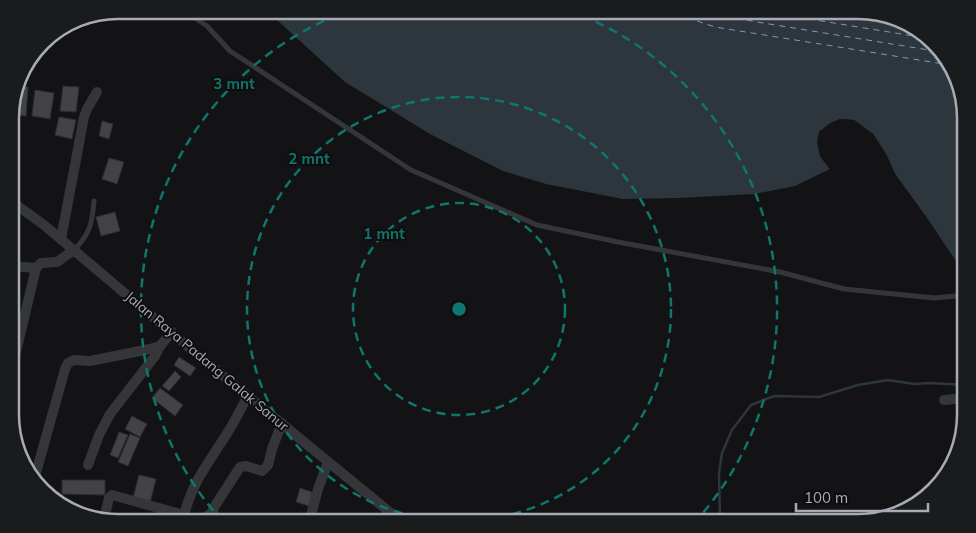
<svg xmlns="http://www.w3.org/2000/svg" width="976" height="533" viewBox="0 0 976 533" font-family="Mulish,sans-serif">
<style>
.water{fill:#2d363c}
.pier{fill:#131315}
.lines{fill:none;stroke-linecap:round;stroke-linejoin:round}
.stream{stroke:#2d363c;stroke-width:2.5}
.ferry{stroke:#7f9aad;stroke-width:1;stroke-dasharray:6 5;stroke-linecap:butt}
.building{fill:#424348;stroke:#2d2d30}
.service{stroke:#343639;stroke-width:5}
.minor{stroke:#343639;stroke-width:10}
.ring{fill:none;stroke:#0f766e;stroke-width:2.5;stroke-dasharray:9 6}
.labels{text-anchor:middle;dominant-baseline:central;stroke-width:4;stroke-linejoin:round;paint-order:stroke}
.street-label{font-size:14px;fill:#a6abb4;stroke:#0e0e10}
.rim{fill:none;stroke:#a6abb4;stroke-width:2.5}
.centre{fill:#0f766e;stroke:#0e0e10;stroke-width:2.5}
.ring-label{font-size:15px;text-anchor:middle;font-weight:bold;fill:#0f766e;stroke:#0e0e10;stroke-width:4;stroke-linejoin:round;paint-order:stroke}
</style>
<rect width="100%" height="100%" fill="#131315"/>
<path class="water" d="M266 10H858L912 24 948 58 966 111V269H961L927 218 895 174 886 154 873 134 854 120 840 119 819 132 820 156 830 169 795 186 754 194 679 198 623 199 546 184 503 171 430 134 345 82Z"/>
<path class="pier" d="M840 119 854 120 873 134 886 154 895 174 927 218 961 269H958L925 220 893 176 884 155 871 136 853 122 841 121 831 125 821 134 820 142 822 155 832 170 830 169 820 156 817 142 819 132 830 123Z"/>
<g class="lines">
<path class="stream" d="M718 523 720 517 719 473 722 453 732 430 751 405 774 396 819 397 858 385 888 380 914 384 930 383 966 385"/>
<g class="ferry">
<path d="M678 10C691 19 705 25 721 28L950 65"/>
<path d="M704 10 712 13 757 22 941 52"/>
<path d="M754 10 926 38"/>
<path d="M825 10 912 24"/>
</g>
</g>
<g class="building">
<path d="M16 86 28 87 26 116 12 115Z"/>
<path d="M63 86 79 87 76 112 60 111Z"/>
<path d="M35 90 54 93 50 119 32 116Z"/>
<path d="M59 117 76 120 72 139 55 135Z"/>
<path d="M102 121 113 124 109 139 99 136Z"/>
<path d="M109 158 124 162 117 184 102 179Z"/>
<path d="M115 212 120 231 101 236 96 217Z"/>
<path d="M179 357 196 368 190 376 174 365Z"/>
<path d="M175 371 181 377 169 391 162 386Z"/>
<path d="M160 388 183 405 175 416 152 398Z"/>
<path d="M132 416 147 424 140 437 125 429Z"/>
<path d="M119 432 128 435 118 458 110 455Z"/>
<path d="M130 434 140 438 128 466 118 462Z"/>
<path d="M139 475 156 479 150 503 133 498Z"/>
<path d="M62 480H105V495L62 494Z"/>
<path d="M300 488 312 492 309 506 296 502Z"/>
</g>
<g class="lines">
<g class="service">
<path d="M183 10 207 26 230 51 411 170 537 225 618 242 780 272 844 289 934 298 966 295"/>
<path d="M74 250C90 234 92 224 94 201"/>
</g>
<g class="minor">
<path d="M11 201 44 225 193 351 403 523"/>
<path d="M61 239 84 117 87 109 97 92"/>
<path d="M11 266 36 268"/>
<path d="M11 373 36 268 41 263 57 262 74 250"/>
<path d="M944 400 966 398"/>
<path d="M88 465 99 435 110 414 155 356 160 346"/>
<path d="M34 480 65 369 68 363 74 360 90 361 150 349 160 346 172 332"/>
<path d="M212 513C199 520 197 525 184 515 194 477 212 459 231 427 237 417 242 406 248 396"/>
<path d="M104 519 109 498 112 495 184 515"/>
<path d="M236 523 214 516 213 509 240 467 246 466 262 471 268 465 272 449 282 423"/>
<path d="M309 523 318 489 328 462"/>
</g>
</g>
<g class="ring">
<circle cx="459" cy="309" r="106"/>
<circle cx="459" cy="309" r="212"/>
<path d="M223 522A318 318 0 0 1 350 10M568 10A318 318 0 0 1 695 522"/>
</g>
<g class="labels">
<g class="street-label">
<text transform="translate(207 361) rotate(40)">Jalan Raya Padang Galak Sanur</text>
</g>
</g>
<path d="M0 0H976V533H0ZM118 19H858A99 99 0 0 1 957 118V415A99 99 0 0 1 858 514H118A99 99 0 0 1 19 415V118A99 99 0 0 1 118 19Z" fill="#1a1b1d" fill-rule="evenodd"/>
<path class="rim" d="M118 19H858A99 99 0 0 1 957 118V415A99 99 0 0 1 858 514H118A99 99 0 0 1 19 415V118A99 99 0 0 1 118 19Z"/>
<circle cx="459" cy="309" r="8" class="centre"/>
<g class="ring-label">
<text x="234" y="89">3 mnt</text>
<text x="309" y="164">2 mnt</text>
<text x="384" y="239">1 mnt</text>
</g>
<path d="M796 503v8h132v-8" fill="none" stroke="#a6abb4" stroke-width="2.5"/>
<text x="804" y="503" font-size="15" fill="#a6abb4" stroke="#0e0e10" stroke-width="4" paint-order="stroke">100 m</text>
</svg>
